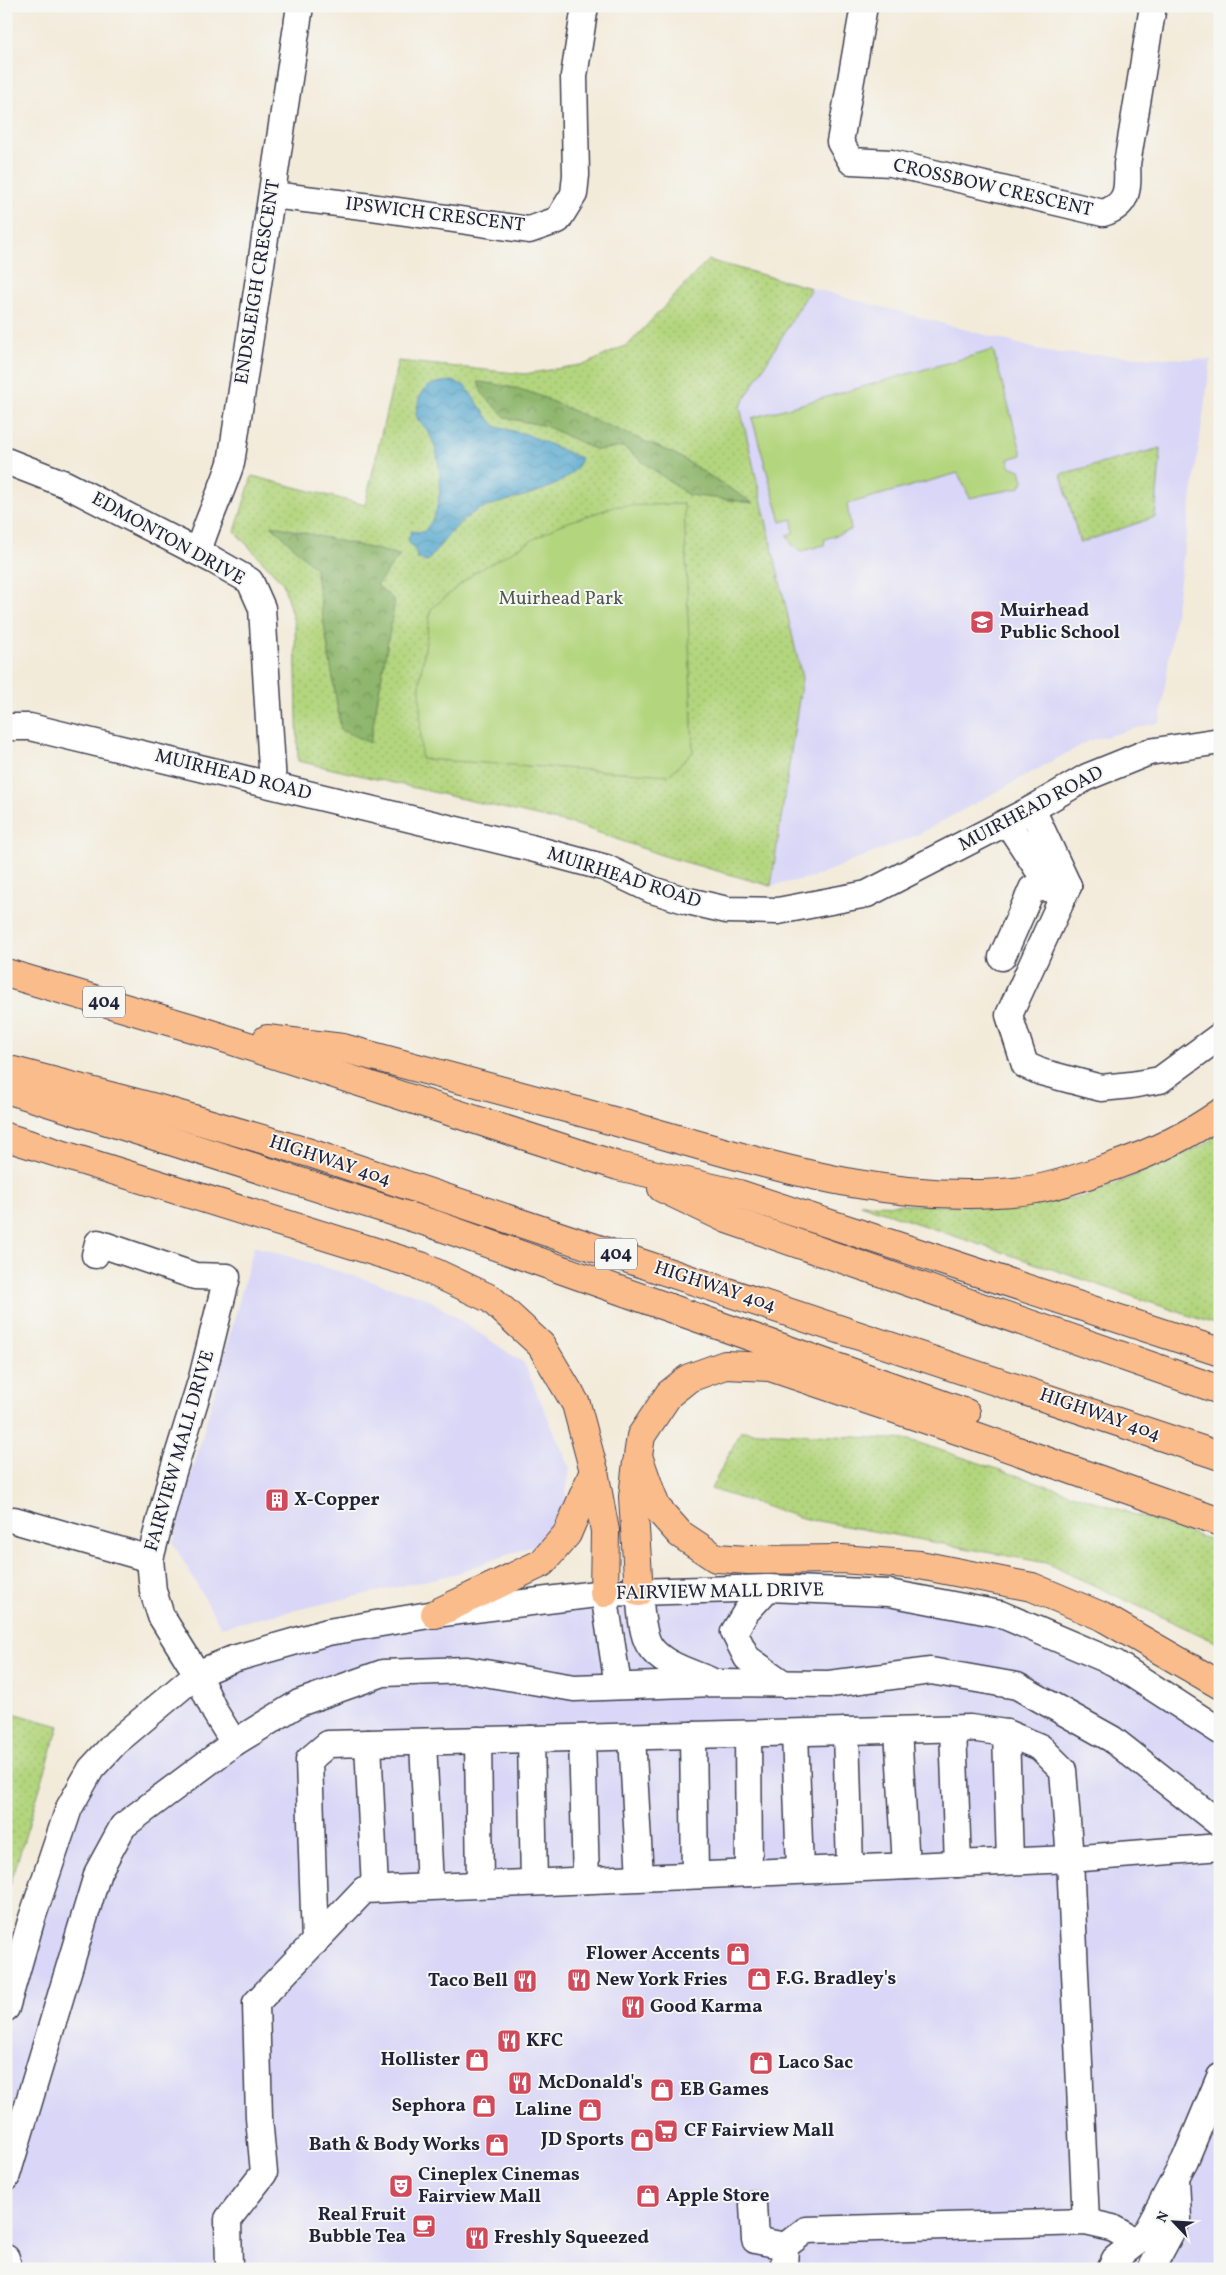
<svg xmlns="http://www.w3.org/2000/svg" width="1226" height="2275" viewBox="0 0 1226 2275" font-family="Vollkorn,serif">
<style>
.built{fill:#d9d6f7}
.grass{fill:url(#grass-dots);stroke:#6a7c5c}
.forest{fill:url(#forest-crowns);stroke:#586c54}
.pitch{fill:#b3d57d;stroke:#6a7c5c}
.water{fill:url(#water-waves);stroke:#3a6484}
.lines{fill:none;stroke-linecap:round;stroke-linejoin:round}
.minor-casing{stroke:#414053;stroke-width:29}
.highway-casing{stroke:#414053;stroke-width:30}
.minor{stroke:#fff;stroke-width:26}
.highway{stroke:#fabc8b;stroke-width:28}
.labels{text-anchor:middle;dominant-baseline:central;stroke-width:4;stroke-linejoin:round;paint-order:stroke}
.shield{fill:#f6f6f2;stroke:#626272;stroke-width:1}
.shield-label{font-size:18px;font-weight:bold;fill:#22223b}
.street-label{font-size:19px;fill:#22223b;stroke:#f6f6f2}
.park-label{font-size:19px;fill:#4e584f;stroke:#f6f6f2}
.poi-label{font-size:19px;font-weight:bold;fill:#22223b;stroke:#f6f6f2;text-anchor:start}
</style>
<defs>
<pattern id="grass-dots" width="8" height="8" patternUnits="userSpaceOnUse" patternTransform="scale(1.25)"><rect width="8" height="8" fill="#b3d57d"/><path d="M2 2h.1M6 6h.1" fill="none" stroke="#9ab76d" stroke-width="1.8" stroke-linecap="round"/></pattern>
<pattern id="forest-crowns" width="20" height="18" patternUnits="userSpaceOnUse" patternTransform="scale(1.25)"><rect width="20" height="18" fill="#8eb66c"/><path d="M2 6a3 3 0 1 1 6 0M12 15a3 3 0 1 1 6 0" fill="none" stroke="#74945a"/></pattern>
<pattern id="water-waves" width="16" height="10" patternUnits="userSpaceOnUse" patternTransform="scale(1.25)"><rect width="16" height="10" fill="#51a6cd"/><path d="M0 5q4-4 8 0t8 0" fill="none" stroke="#4387a8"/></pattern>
</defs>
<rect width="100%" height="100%" fill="#f6f6f2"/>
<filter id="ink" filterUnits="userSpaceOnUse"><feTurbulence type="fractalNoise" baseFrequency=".02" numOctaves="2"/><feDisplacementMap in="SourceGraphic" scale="10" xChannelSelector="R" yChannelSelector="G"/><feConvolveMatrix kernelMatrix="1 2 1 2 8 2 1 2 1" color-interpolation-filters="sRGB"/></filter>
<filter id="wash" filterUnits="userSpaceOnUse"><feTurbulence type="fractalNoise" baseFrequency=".0096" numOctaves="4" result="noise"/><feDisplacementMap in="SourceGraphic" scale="20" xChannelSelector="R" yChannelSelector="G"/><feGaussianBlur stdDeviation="1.12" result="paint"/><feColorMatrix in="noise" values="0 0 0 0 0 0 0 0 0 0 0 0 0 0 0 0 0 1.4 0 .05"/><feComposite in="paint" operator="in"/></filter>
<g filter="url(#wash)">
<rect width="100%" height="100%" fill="#f3ebda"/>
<g class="built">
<path d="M811 288 1052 353 1211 360 1160 722 1089 741 917 835 813 877 771 886 802 678 740 407Z"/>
<path d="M254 1246 427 1298 524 1363 570 1468 562 1519 541 1543 454 1574 221 1627 173 1543Z"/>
<path d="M768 1588 1000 1614 1220 1731V2269H6V2008L69 1808 174 1692 328 1632Z"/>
</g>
<g class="grass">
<path d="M708 260 811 288 740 407 802 678 771 886 664 856 580 826 298 761 295 626 283 583 235 532 252 476 365 505 398 361 525 374 586 364 629 344Z"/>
<path d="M1161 448 1155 517 1080 543 1061 474Z"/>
<path d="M1220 1133V1326L860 1204 989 1206 1086 1197 1202 1146Z"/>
<path d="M741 1431 910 1440 1220 1543V1644L1046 1563 802 1518 711 1489Z"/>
<path d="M6 1711 59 1726 6 1898Z"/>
</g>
<g class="forest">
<path d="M478 382C506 385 530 390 555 403L677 455 753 503 688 495 623 447 596 450 546 426 506 418 482 393Z"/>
<path d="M271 525 400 555 377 585 395 601 370 743 341 730 315 568Z"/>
</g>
<g class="pitch">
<path d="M993 350 1022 455 1008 459 1010 466 1020 470 1023 481 1019 488C1002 492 988 493 970 498L958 473 847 504 851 530 825 539 824 545 802 551 793 546 787 535 793 533V519L781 522 752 418Z"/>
<path d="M684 504 693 752 669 775 421 759 420 680 431 609 474 573 559 525 617 506Z"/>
</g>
<path class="water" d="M453 381 465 386 489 419 497 427 526 434 581 458C572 492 505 498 478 510 457 521 442 544 427 562L417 558 416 552 408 541 411 531 423 532C447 511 443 454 427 430 425 426 419 423 417 418 415 414 417 407 418 403 422 384 436 382 453 381Z"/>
</g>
<g filter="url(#ink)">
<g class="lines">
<g class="minor-casing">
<g id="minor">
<path d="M864 6 840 142 851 161 891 163 1103 213C1129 205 1128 188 1127 164L1153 6"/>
<path d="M272 195 371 207 529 230 558 220 574 194 576 175 574 76 585 6"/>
<path d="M6 461 65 484 213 560 250 581 262 608 273 784"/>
<path d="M198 552C207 521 221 494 231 463L300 6"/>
<path d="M6 727H30L531 848 606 868 652 890 688 901 727 910 778 911 867 894 1032 809 1087 777 1149 752 1220 741"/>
<path d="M1032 809 1068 886 1009 1015 1025 1065 1041 1072 1101 1088 1131 1085 1160 1080 1220 1036"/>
<path d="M1007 822 1039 871 1068 886"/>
<path d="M1002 957 1032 889 1068 886"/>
<path d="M95 1255 98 1243 195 1276 227 1277 202 1378 172 1475 150 1559 153 1591 161 1616 197 1674 215 1712 234 1743"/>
<path d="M14 1520 150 1559"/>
<path d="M768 1588 746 1612 734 1632 747 1658 784 1684"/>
<path d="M639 1592C641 1608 641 1631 649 1645 660 1664 690 1672 709 1680"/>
<path d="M604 1593 618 1686"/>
<path d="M953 1729 958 1864"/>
<path d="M898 1730 906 1866"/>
<path d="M846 1731 850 1868"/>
<path d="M795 1733 800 1870"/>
<path d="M1006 1733 1010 1861"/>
<path d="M748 1734 749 1873"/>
<path d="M693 1735 695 1875"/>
<path d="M632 1737 640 1877"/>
<path d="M582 1738 586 1880"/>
<path d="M531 1739 534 1882"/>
<path d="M478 1740 480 1884"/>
<path d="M423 1742 430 1886"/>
<path d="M368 1743 375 1889"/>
<path d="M315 1942 309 1760 328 1744 970 1728 1006 1733 1040 1747 1063 1770 1070 1859 1086 2222"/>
<path d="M6 2008 31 1921 69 1808 91 1769 116 1742 197 1674 233 1659 328 1632 435 1614 604 1593 768 1588 889 1593 1000 1614 1115 1663 1220 1731"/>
<path d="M6 2178 98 1872 123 1826 234 1743 299 1703 383 1673 467 1670 574 1688 715 1683 829 1684 931 1671 1017 1686 1112 1739 1220 1824"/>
<path d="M753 2204 755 2240 785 2246"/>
<path d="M6 2258 9 2269"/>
<path d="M229 2269 228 2219 264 2173 259 2118 256 2003 364 1890 1070 1859 1220 1847"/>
<path d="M784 2269 785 2246 806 2230 1086 2222 1112 2228 1137 2242"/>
<path d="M1110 2269 1115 2259 1137 2242 1148 2229 1185 2160 1220 2077"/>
<path d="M1151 2269 1178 2219 1176 2179"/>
</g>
</g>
<g class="highway-casing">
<g id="highway">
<path d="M6 973 202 1031 618 1166 739 1194 1220 1352"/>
<path d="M267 1039 343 1048C441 1074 538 1100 635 1127 764 1163 895 1208 1030 1190 1058 1186 1087 1175 1114 1166 1151 1153 1188 1136 1220 1113"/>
<path d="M6 1069 156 1108 310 1153 1220 1456"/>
<path d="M6 1089 433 1224 966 1413"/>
<path d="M6 1137 421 1266 491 1299 541 1345 576 1404 594 1471 605 1531 604 1593"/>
<path d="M662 1188 727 1219 1220 1390"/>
<path d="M637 1462 633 1497 639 1592"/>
<path d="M1220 1522 978 1437 770 1367 725 1365 689 1378 669 1394 641 1436 638 1456 656 1507 680 1534 716 1558 748 1560 841 1559 920 1565 1032 1587 1101 1616 1220 1685"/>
<path d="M435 1614 542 1563 567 1534 594 1471"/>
</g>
</g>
<use href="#minor" class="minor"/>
<use href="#highway" class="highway"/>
</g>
</g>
<defs>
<g id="school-square" transform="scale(1.25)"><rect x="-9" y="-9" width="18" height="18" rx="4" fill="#d1495b" stroke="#f6f6f2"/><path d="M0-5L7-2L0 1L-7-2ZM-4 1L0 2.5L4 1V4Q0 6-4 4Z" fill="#fff"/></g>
<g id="building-square" transform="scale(1.25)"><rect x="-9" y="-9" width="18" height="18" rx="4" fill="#d1495b" stroke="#f6f6f2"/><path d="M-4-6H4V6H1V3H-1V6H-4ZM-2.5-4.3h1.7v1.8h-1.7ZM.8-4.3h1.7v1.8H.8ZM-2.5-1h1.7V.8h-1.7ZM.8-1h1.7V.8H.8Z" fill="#fff"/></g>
<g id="shop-square" transform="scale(1.25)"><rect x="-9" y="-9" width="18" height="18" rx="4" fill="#d1495b" stroke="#f6f6f2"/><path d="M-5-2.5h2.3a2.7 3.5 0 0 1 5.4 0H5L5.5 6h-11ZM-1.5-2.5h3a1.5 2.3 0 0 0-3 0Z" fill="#fff"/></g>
<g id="restaurant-square" transform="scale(1.25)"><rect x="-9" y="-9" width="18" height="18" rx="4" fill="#d1495b" stroke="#f6f6f2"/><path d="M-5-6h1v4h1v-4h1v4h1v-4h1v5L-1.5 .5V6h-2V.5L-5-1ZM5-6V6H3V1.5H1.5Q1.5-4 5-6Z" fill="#fff"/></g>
<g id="supermarket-square" transform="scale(1.25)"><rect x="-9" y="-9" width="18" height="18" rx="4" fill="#d1495b" stroke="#f6f6f2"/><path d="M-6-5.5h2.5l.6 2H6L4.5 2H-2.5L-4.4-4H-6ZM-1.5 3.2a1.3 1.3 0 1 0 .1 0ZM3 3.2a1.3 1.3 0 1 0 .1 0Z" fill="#fff"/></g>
<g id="theatre-square" transform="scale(1.25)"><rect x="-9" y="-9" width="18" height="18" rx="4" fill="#d1495b" stroke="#f6f6f2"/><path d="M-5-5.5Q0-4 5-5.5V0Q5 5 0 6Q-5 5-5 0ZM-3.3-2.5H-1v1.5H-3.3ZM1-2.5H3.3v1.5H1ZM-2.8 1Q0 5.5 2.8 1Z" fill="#fff"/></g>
<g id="cafe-square" transform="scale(1.25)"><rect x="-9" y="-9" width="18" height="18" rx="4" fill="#d1495b" stroke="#f6f6f2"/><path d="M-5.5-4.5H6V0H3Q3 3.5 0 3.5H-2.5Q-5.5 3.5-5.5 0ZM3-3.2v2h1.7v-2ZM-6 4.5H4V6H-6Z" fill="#fff"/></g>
</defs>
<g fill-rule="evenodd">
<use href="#school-square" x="982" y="622"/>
<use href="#building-square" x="277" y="1500"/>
<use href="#shop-square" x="738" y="1954"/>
<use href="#shop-square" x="759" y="1979"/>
<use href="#restaurant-square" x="579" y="1980"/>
<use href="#restaurant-square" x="525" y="1981"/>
<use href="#restaurant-square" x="633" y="2007"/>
<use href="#restaurant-square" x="509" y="2041"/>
<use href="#shop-square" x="477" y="2060"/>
<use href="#shop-square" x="761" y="2063"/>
<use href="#restaurant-square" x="520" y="2083"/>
<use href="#shop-square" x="662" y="2090"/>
<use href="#shop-square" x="484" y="2106"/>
<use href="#shop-square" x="590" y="2110"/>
<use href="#supermarket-square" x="666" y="2131"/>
<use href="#shop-square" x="642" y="2140"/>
<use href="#shop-square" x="497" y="2145"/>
<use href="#theatre-square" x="401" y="2186"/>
<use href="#shop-square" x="648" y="2196"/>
<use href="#cafe-square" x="424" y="2226"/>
<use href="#restaurant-square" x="477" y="2238"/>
</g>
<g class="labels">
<g class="shield">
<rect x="83" y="986.5" width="42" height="31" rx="4"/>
<rect x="595" y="1238.5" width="42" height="31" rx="4"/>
</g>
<g class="shield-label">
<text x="104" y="1002">404</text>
<text x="616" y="1254">404</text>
</g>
<g class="street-label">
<text transform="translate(993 188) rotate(13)">CROSSBOW CRESCENT</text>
<text transform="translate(435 215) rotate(7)">IPSWICH CRESCENT</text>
<text transform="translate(258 282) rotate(-81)">ENDSLEIGH CRESCENT</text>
<text transform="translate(168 539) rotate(29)">EDMONTON DRIVE</text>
<text transform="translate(233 775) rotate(14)">MUIRHEAD ROAD</text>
<text transform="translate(1031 809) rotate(-28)">MUIRHEAD ROAD</text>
<text transform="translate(624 878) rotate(18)">MUIRHEAD ROAD</text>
<text transform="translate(330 1161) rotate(18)">HIGHWAY 404</text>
<text transform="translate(715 1287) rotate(18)">HIGHWAY 404</text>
<text transform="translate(1100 1415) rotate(19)">HIGHWAY 404</text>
<text transform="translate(180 1451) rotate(-74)">FAIRVIEW MALL DRIVE</text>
<text transform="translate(720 1592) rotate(-1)">FAIRVIEW MALL DRIVE</text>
</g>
<g class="park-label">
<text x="561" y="599">Muirhead Park</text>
</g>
<g class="poi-label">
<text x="1000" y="611">Muirhead<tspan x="1000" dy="22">Public School</tspan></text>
<text x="294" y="1500">X-Copper</text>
<text x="720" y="1954" text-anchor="end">Flower Accents</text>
<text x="776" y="1979">F.G. Bradley's</text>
<text x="596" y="1980">New York Fries</text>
<text x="508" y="1981" text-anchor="end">Taco Bell</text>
<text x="650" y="2007">Good Karma</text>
<text x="526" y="2041">KFC</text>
<text x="460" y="2060" text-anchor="end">Hollister</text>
<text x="778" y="2063">Laco Sac</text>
<text x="538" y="2083">McDonald's</text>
<text x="680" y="2090">EB Games</text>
<text x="466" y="2106" text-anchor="end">Sephora</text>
<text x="572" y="2110" text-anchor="end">Laline</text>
<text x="684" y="2131">CF Fairview Mall</text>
<text x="624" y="2140" text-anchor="end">JD Sports</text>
<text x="480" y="2145" text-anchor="end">Bath &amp; Body Works</text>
<text x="418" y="2175">Cineplex Cinemas<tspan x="418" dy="22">Fairview Mall</tspan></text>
<text x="666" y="2196">Apple Store</text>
<text x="406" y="2215" text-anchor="end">Real Fruit<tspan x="406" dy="22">Bubble Tea</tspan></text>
<text x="494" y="2238">Freshly Squeezed</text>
</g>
</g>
<rect width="1226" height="2275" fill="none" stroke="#f6f6f2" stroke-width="25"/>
<g transform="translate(1174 2222) rotate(295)" stroke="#f6f6f2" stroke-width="4" paint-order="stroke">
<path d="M0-4L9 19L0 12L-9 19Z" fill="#22223b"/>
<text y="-8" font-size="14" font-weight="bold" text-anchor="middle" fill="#22223b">N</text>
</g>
</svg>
